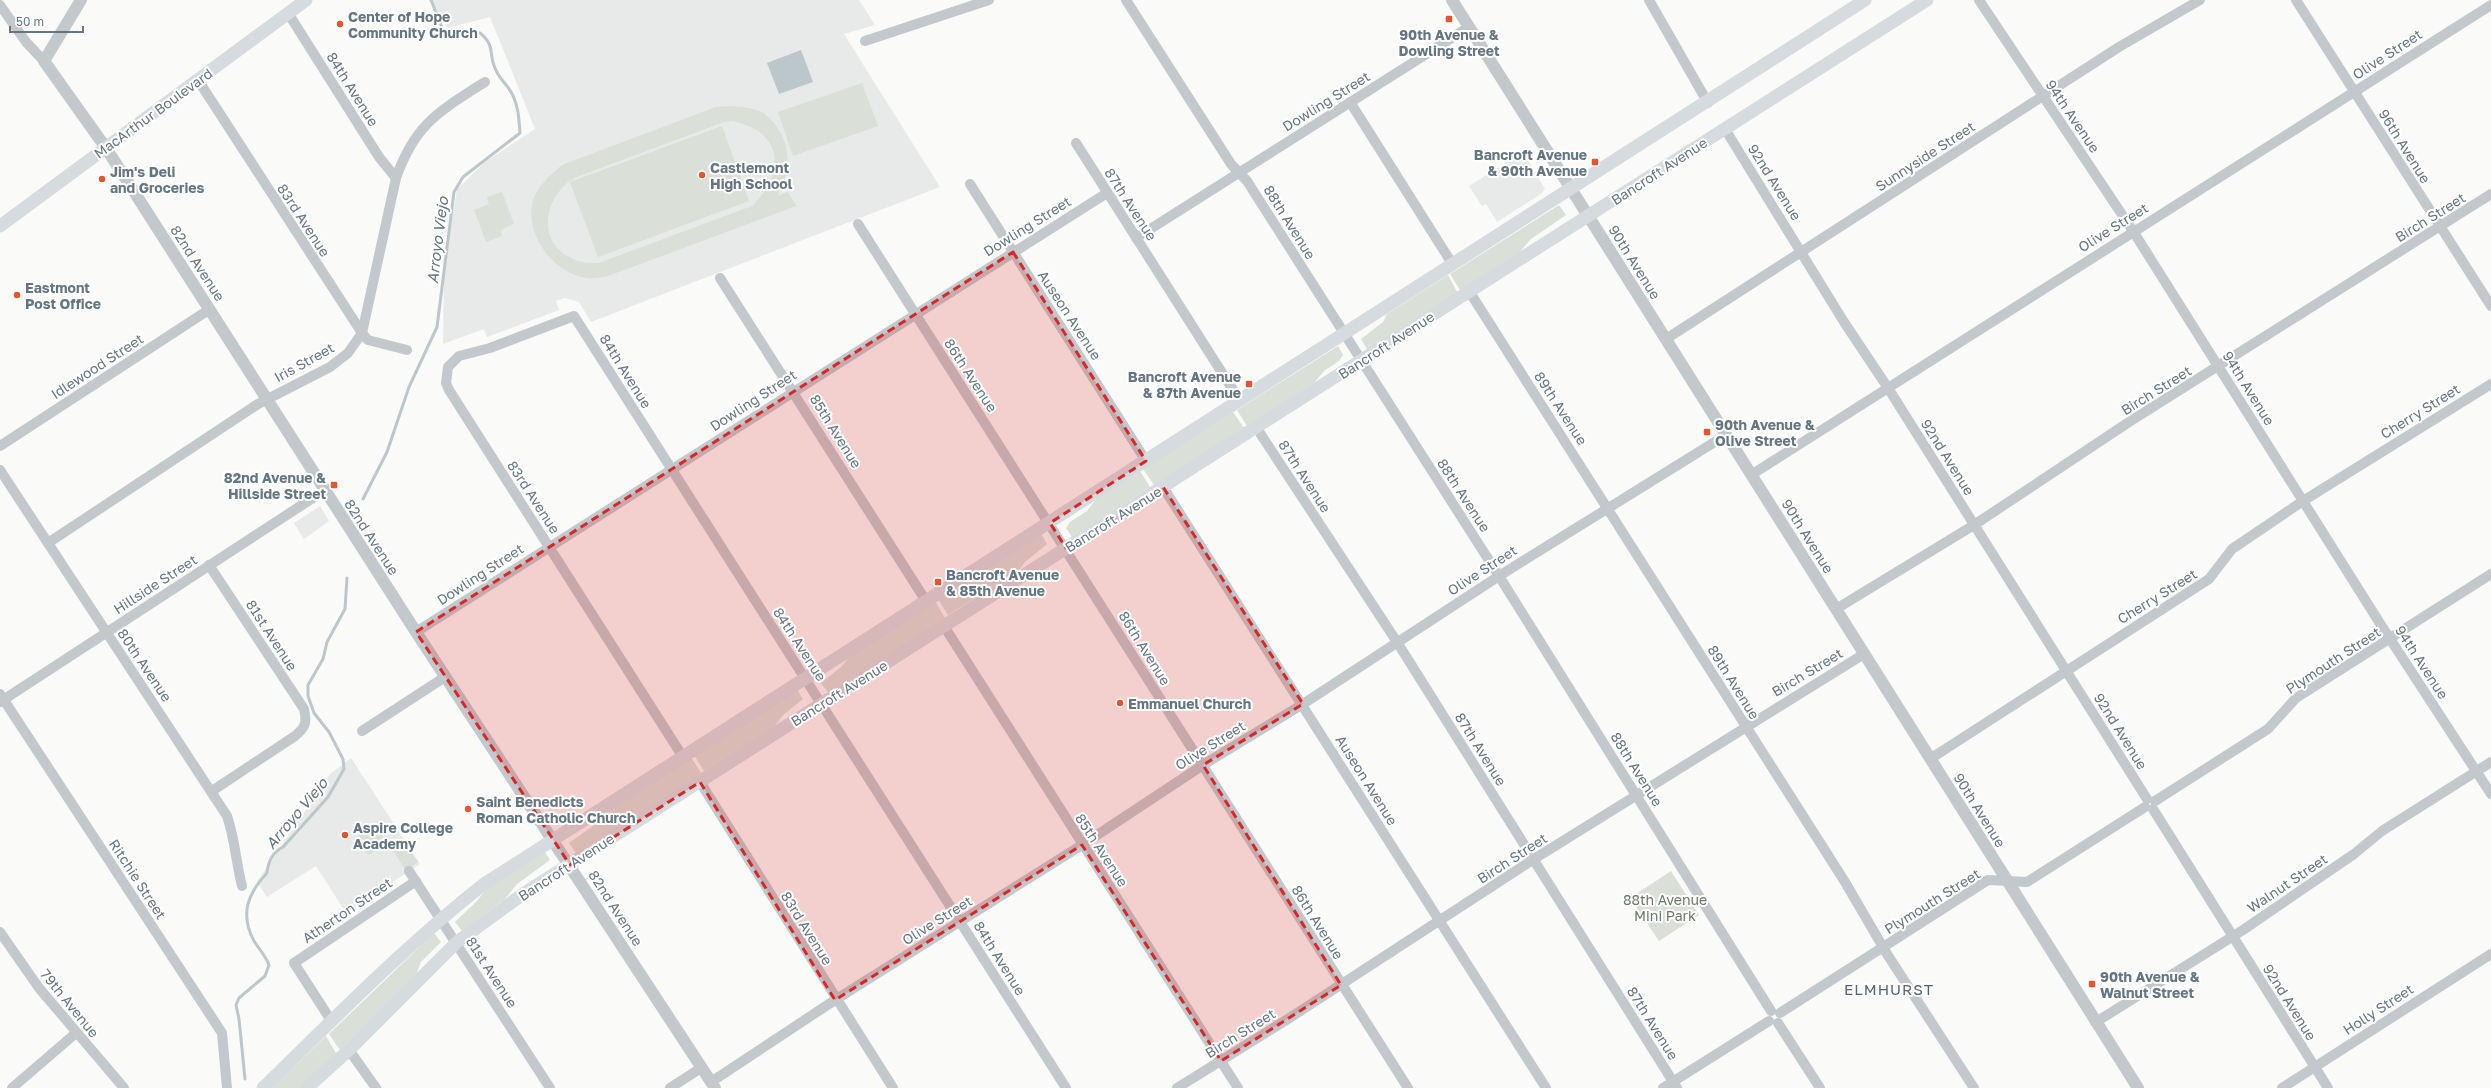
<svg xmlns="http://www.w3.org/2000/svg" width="2491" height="1088" viewBox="0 0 2491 1088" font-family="'Golos Text',sans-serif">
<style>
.built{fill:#e8e9e9}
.green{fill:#dadfd7;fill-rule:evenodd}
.water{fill:#bbc7cb}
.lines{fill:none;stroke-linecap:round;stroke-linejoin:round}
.stream{stroke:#bbc7cb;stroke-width:3}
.minor{stroke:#c3c8cc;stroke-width:10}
.tertiary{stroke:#c3c8cc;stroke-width:12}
.secondary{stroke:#d6dbdf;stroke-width:13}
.marked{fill:#d62828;fill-opacity:0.2;stroke:#d62828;stroke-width:3;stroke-dasharray:8 5;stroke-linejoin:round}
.poi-dot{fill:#e4572e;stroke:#fff;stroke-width:1.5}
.labels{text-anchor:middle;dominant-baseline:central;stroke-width:4;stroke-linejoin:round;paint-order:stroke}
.poi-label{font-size:14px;font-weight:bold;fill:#657683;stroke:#fff;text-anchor:start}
.street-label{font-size:14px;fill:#657683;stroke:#fff}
.park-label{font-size:14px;fill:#687a64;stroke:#fff}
.water-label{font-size:15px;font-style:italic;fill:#60757c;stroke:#fff}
.neighbourhood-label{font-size:15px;letter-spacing:1px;fill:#57646e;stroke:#fff}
</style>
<rect width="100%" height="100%" fill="#fafaf8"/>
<g class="built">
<path d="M429 0H859L875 25 844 34 940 187 591 322 579 302 565 298 556 301 559 310 487 337 484 329 443 344 444 267 457 189 485 162 535 129 490 17 448 28Z"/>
<path d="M1523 152 1545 189 1541 194 1497 222 1486 204 1482 206 1469 186Z"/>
<path d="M320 506 329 521 304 539 294 523Z"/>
<path d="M351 758 420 864 346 913 316 866 267 897 257 882 330 774Z"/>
</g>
<g class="green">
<path d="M862 83 878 126 793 156 778 112Z"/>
<path d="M730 106C740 107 755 107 763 113 791 133 794 168 777 196L788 192 796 206 608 276C601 277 593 279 587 278 555 274 527 238 532 206 534 188 550 176 562 165L716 107ZM733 121C783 132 787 172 752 206L599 263C590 263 580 263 571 258 535 241 545 196 574 178L724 122Z"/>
<path d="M722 126 749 201 598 257 570 182Z"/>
<path d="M502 192 514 224 500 230 502 236 486 242 474 210 489 204 487 197Z"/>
<path d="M1559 205 1566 215 1531 239 1519 253 1460 290 1450 274Z"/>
<path d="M1448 275 1457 292 1367 349 1361 339 1383 322 1387 314Z"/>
<path d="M1338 346 1343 355 1339 361 1324 371 1314 383 1247 426 1237 410Z"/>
<path d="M1233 412 1244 428 1154 485 1143 469Z"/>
<path d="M1140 471 1150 487 1072 537 1066 528 1070 522 1087 511 1096 499Z"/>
<path d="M1041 534 1047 544 1025 562 1018 571 948 615 938 599Z"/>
<path d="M935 601 945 618 828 692 821 683 841 667 851 655Z"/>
<path d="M797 690 803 699 783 715 774 727 704 771 694 755Z"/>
<path d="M691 757 701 773 576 853 569 843 603 819 614 806Z"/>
<path d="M375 825 387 844 368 855 356 837Z"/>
<path d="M403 839 418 862 406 871 391 847Z"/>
<path d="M544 851 550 860 517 884 505 899 462 931 455 922 476 902 488 887Z"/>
<path d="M1671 871 1699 915 1659 941 1630 898Z"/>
<path d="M434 933 441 942 421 962 416 975 340 1050 329 1034Z"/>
<path d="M326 1036 337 1055 301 1088H272Z"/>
</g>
<path class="water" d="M801 50 813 82 779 94 767 63Z"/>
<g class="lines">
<g class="stream">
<path d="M363 499 387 452 409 387 437 327 454 192 463 177 520 133C519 118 518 101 509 89 504 81 498 77 495 68 488 53 496 46 480 33H453L443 30 431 0"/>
<path d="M245 1079 239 1019 236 1005 239 998 265 976 269 965C266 956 259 949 254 941 240 915 247 894 267 873 268 862 273 852 283 847L328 797 344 769 343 759 329 732 314 713 308 696V685L323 659 327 642 345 609 347 578"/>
</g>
<g class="minor">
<path d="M1126 0 1231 164 1247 181 1499 576 1771 1011"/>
<path d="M1649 0 1708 103"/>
<path d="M1979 0 2133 231 2381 625 2491 794"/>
<path d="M2296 0 2491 306"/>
<path d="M0 5 26 42 44 61"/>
<path d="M288 13 379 157 396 178"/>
<path d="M865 41 989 0"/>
<path d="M198 80 362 333 368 340 407 350"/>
<path d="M1350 102 1453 265"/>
<path d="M1725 129 1844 322 1888 388 2147 799"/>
<path d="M1076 143 1240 401"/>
<path d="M970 184 1146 461"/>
<path d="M858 224 1408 1088"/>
<path d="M1136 238 1469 27"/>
<path d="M720 278 926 601"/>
<path d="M1469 291 1845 882 1887 954 1974 1088"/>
<path d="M1666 339 2119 47 2200 0"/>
<path d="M1256 427 1397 642 1677 1088"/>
<path d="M0 446 210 309"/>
<path d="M0 470 227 816C235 839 236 863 242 886"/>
<path d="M1751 475 2491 5"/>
<path d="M1163 487 1546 1088"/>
<path d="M48 543 258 404 330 367 348 353 362 333 396 178C415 124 438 112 485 82"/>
<path d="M209 565 304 709C307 722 306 727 295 736L212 791"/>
<path d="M1836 609 1974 525 2129 422 2491 194"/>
<path d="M944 626 1238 1088"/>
<path d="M416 632 1107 193"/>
<path d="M0 694 222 1033 227 1088"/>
<path d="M0 702 325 490"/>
<path d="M362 731 445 677"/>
<path d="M683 757 449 390 446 383 448 367 459 356 490 348 574 316 1066 1088"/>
<path d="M1930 759 2209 579 2232 549 2303 501 2491 384"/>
<path d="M700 782 893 1088"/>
<path d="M2155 801 2268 729 2296 698 2491 574"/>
<path d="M2153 809 2328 1088"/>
<path d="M409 871 550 1088"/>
<path d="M0 932 39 988 124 1088"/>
<path d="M1780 1013 1988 880 2027 882 2145 807"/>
<path d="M332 1022 294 963 416 881"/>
<path d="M2096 1022 2243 930 2354 854 2382 831 2491 762"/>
<path d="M1778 1023 1820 1088"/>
<path d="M349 1050 376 1088"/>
<path d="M711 1082 835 1000 1082 845 1203 765 1303 704 1499 576 1726 435"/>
<path d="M12 1088 76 1033"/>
<path d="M670 1088 701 1068"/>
<path d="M1177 1088 1288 1019 1534 859 1864 654"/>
<path d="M1663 1088 1769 1021"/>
<path d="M2282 1088 2491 954"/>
</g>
<g class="tertiary">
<path d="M81 0 44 61 106 148 416 632 715 1088"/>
<path d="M1452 0 2138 1088"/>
</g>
<g class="secondary">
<path d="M0 226 306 0"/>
<path d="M263 1088C335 1018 405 946 484 884L1865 0"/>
<path d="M307 1088 349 1050 457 942 523 894 1927 0"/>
</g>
</g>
<path class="marked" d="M1013 252 1146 461 1050 523 1066 548 1163 487 1303 704 1203 765 1341 985 1221 1061 1082 845 835 1000 700 782 570 865 416 632Z"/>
<g class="poi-dot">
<rect x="1445" y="15" width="8" height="8" rx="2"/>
<circle cx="340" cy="24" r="4"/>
<rect x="1591" y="158" width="8" height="8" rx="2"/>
<circle cx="702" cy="175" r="4"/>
<circle cx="102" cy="179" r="4"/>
<circle cx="17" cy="295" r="4"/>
<rect x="1245" y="380" width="8" height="8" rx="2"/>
<rect x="1703" y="428" width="8" height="8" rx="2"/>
<rect x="330" y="481" width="8" height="8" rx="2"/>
<rect x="934" y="578" width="8" height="8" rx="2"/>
<circle cx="1120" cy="703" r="4"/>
<circle cx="468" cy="809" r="4"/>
<circle cx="345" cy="835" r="4"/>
<rect x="2088" y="980" width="8" height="8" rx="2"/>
</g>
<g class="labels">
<g class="poi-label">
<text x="348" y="16">Center of Hope<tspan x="348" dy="16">Community Church</tspan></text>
<text x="1449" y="34" text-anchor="middle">90th Avenue &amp;<tspan x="1449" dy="16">Dowling Street</tspan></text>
<text x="1587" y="154" text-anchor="end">Bancroft Avenue<tspan x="1587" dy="16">&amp; 90th Avenue</tspan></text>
<text x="710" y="167">Castlemont<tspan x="710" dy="16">High School</tspan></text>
<text x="110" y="171">Jim's Deli<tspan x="110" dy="16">and Groceries</tspan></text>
<text x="25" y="287">Eastmont<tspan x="25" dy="16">Post Office</tspan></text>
<text x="1241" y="376" text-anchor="end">Bancroft Avenue<tspan x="1241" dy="16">&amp; 87th Avenue</tspan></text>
<text x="1715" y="424">90th Avenue &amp;<tspan x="1715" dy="16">Olive Street</tspan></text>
<text x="326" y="477" text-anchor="end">82nd Avenue &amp;<tspan x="326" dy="16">Hillside Street</tspan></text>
<text x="946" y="574">Bancroft Avenue<tspan x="946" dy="16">&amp; 85th Avenue</tspan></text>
<text x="1128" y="703">Emmanuel Church</text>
<text x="476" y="801">Saint Benedicts<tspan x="476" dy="16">Roman Catholic Church</tspan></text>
<text x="353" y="827">Aspire College<tspan x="353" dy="16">Academy</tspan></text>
<text x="2100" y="976">90th Avenue &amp;<tspan x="2100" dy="16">Walnut Street</tspan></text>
</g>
<g class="street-label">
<text transform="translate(2387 54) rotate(-33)">Olive Street</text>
<text transform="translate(353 89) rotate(58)">84th Avenue</text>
<text transform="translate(1326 101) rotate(-32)">Dowling Street</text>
<text transform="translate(153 113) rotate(-36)">MacArthur Boulevard</text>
<text transform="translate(2073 116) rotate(56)">94th Avenue</text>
<text transform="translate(2405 146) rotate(58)">96th Avenue</text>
<text transform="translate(1925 156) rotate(-33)">Sunnyside Street</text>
<text transform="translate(1659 171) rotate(-33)">Bancroft Avenue</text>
<text transform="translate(1775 182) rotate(58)">92nd Avenue</text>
<text transform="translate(1131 204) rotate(57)">87th Avenue</text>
<text transform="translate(2430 217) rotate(-32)">Birch Street</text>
<text transform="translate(304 220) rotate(57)">83rd Avenue</text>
<text transform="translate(1290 222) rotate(58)">88th Avenue</text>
<text transform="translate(1027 226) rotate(-32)">Dowling Street</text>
<text transform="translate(2113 227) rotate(-32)">Olive Street</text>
<text transform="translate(1635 262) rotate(58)">90th Avenue</text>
<text transform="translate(198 263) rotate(57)">82nd Avenue</text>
<text transform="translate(1070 315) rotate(57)">Auseon Avenue</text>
<text transform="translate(1386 345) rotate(-33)">Bancroft Avenue</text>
<text transform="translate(304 362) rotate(-29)">Iris Street</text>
<text transform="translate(97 366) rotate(-33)">Idlewood Street</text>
<text transform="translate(626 371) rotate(58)">84th Avenue</text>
<text transform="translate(971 375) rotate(57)">86th Avenue</text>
<text transform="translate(2249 388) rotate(58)">94th Avenue</text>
<text transform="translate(2156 390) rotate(-32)">Birch Street</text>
<text transform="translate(753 400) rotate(-33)">Dowling Street</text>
<text transform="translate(1561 408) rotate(57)">89th Avenue</text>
<text transform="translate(2420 411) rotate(-32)">Cherry Street</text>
<text transform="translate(836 431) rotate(58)">85th Avenue</text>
<text transform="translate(1948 457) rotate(58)">92nd Avenue</text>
<text transform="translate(1305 476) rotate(57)">87th Avenue</text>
<text transform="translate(1464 495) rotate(57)">88th Avenue</text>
<text transform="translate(534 497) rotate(57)">83rd Avenue</text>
<text transform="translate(1113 519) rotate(-32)">Bancroft Avenue</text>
<text transform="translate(1808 536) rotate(58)">90th Avenue</text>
<text transform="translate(372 537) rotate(57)">82nd Avenue</text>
<text transform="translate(1482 570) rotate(-33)">Olive Street</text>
<text transform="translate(480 574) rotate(-33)">Dowling Street</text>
<text transform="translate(155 584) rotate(-33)">Hillside Street</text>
<text transform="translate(2157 596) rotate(-32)">Cherry Street</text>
<text transform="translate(272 635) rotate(57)">81st Avenue</text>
<text transform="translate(800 644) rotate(57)">84th Avenue</text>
<text transform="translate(1145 648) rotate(58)">86th Avenue</text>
<text transform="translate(2333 660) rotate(-33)">Plymouth Street</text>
<text transform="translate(2422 662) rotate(57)">94th Avenue</text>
<text transform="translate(145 665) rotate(56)">80th Avenue</text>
<text transform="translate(1807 672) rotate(-31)">Birch Street</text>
<text transform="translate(1734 682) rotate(58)">89th Avenue</text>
<text transform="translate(839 693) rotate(-32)">Bancroft Avenue</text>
<text transform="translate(2121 731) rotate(58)">92nd Avenue</text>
<text transform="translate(1210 745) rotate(-32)">Olive Street</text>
<text transform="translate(1481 749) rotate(58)">87th Avenue</text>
<text transform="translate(1637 769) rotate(58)">88th Avenue</text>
<text transform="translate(1367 780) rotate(58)">Auseon Avenue</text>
<text transform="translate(1980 810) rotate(58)">90th Avenue</text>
<text transform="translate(1102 850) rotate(57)">85th Avenue</text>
<text transform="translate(1512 858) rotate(-33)">Birch Street</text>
<text transform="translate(566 867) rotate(-33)">Bancroft Avenue</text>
<text transform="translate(138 879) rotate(57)">Ritchie Street</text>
<text transform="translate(2287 883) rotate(-34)">Walnut Street</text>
<text transform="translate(1932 901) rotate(-32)">Plymouth Street</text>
<text transform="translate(616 908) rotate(57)">82nd Avenue</text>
<text transform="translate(347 910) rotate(-34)">Atherton Street</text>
<text transform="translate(937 920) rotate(-32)">Olive Street</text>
<text transform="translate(1318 922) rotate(58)">86th Avenue</text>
<text transform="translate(807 928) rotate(58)">83rd Avenue</text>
<text transform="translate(1000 958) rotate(58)">84th Avenue</text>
<text transform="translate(492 972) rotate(57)">81st Avenue</text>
<text transform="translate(2290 1002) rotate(58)">92nd Avenue</text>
<text transform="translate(70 1003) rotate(51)">79th Avenue</text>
<text transform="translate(2378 1009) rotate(-33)">Holly Street</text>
<text transform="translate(1653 1023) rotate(58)">87th Avenue</text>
<text transform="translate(1240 1033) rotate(-32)">Birch Street</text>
</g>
<g class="park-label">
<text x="1665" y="899">88th Avenue<tspan x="1665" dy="16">Mini Park</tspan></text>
</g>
<g class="water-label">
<text transform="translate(437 240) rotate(-83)">Arroyo Viejo</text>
<text transform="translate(296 813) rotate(-50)">Arroyo Viejo</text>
</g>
<g class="neighbourhood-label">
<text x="1889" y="989">ELMHURST</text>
</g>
</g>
<path d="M10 26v6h73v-6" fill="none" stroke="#657683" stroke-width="2"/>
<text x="16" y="26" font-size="12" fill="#657683" stroke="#ffffff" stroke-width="3" paint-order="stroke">50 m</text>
</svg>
